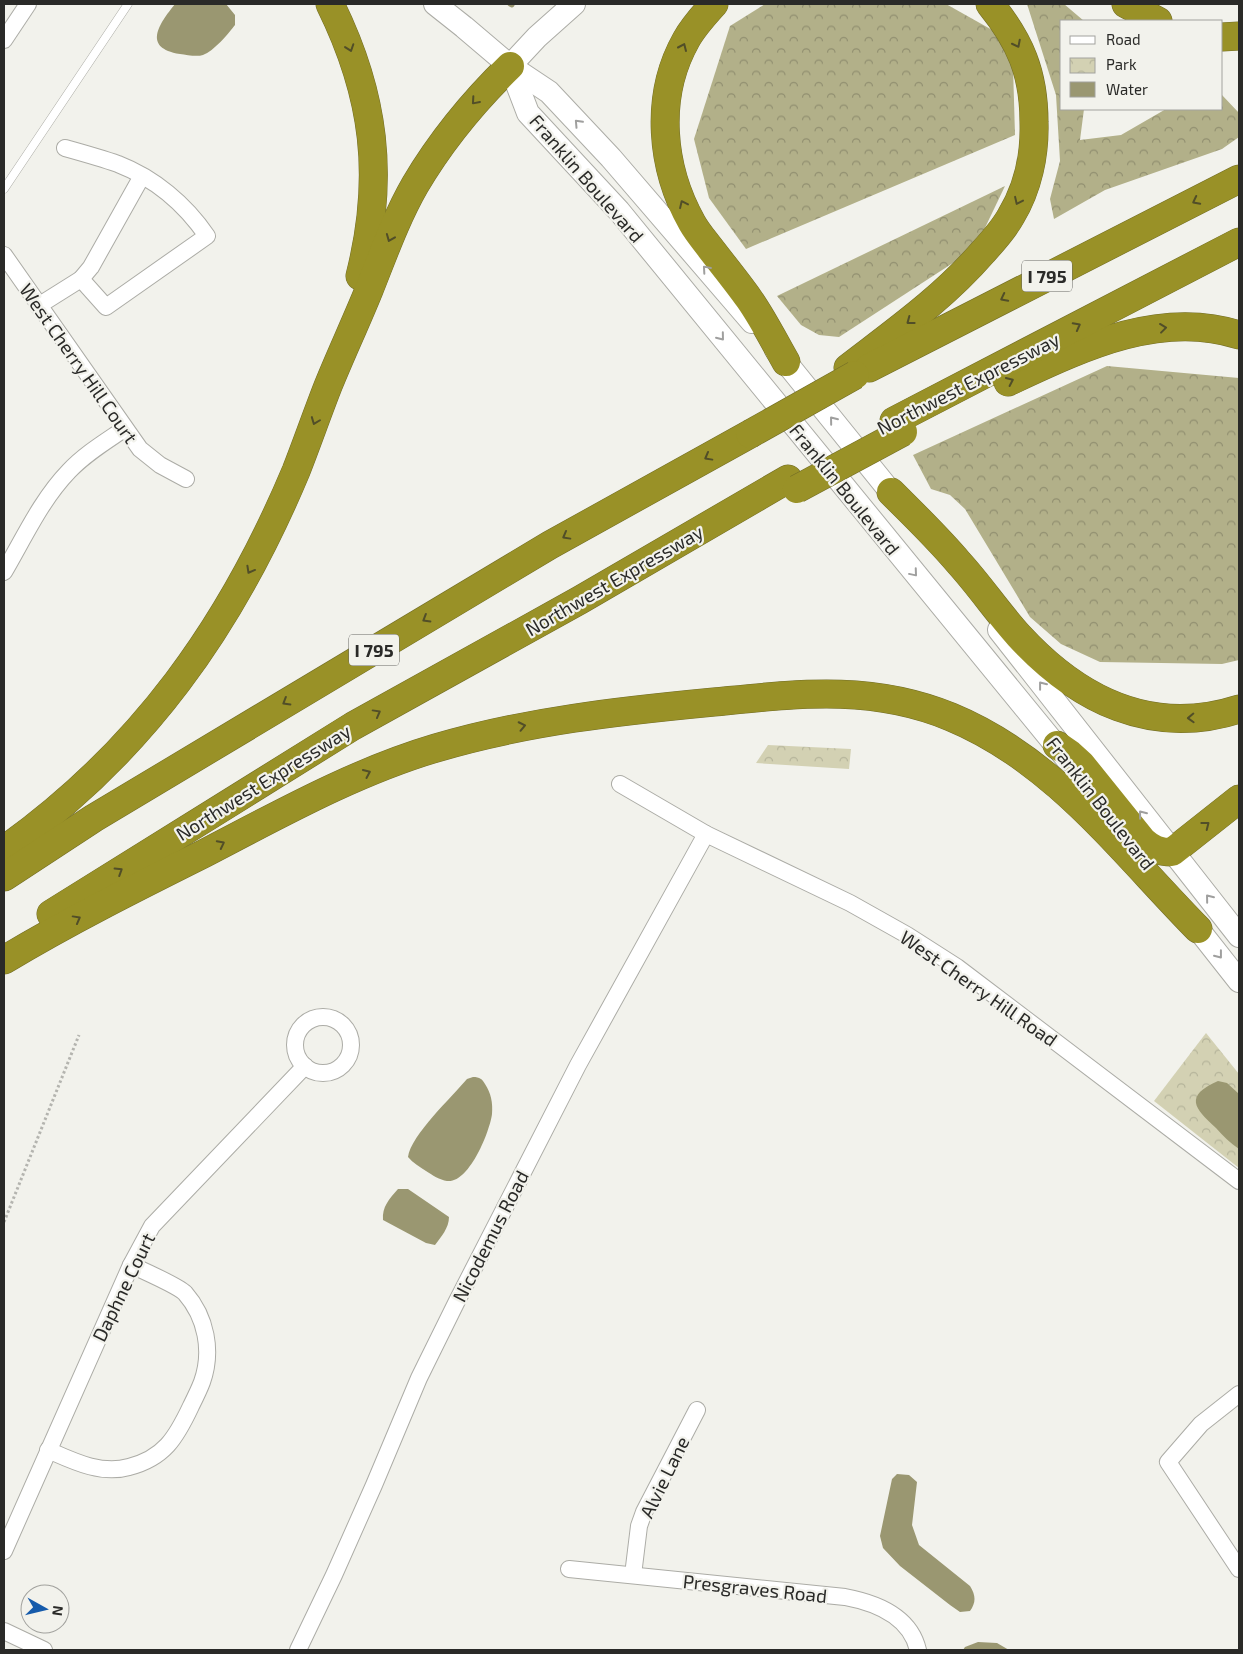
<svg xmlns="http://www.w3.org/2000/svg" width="1243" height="1654" viewBox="0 0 1243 1654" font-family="'Exo 2',sans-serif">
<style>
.forest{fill:url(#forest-crowns)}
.park{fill:url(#park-crowns)}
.water{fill:#9a9771}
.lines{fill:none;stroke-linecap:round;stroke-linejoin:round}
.stream{stroke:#9a9771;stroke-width:5}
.service-casing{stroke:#acaca6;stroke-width:9}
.minor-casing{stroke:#acaca6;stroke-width:18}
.secondary-casing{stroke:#acaca6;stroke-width:24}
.motorway-casing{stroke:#726d27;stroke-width:29}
.path{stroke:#b4b4af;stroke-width:3;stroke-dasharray:2.5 2.5;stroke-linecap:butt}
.service{stroke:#fff;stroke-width:8}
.minor{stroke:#fff;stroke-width:16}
.secondary{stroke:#fff;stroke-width:22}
.motorway{stroke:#999127;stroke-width:28}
.motorway-bridge-casing{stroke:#726d27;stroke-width:29;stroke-linecap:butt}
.motorway-bridge{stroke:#999127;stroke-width:28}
.oneway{stroke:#514e28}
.oneway2{stroke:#9f9f9e}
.labels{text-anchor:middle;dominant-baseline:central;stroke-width:4.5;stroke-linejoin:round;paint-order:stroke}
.shield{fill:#f2f2ec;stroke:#666663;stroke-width:1}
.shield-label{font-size:18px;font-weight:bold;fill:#2a2a28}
.street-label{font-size:19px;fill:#2a2a28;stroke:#f2f2ec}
</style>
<defs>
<pattern id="forest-crowns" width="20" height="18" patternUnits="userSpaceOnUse" patternTransform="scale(1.25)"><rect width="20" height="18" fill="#b2b089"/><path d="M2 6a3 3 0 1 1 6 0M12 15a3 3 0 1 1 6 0" fill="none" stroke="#918f70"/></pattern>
<pattern id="park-crowns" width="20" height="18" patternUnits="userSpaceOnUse" patternTransform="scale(1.25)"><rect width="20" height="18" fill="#d3d1b3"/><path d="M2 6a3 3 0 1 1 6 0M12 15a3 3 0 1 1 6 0" fill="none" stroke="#b5b49a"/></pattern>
</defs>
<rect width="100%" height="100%" fill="#f2f2ec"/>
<g class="forest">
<path d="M765 4H946L994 31 1013 67 1015 135 746 249 709 198 694 139 730 26Z"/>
<path d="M1027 4H1064L1084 21H1062V109H1084L1080 140 1121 135 1166 109H1222V95L1239 113V137L1222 149 1105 190 1054 219 1050 199 1060 161 1056 95Z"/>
<path d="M1005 186 983 232 956 261 839 337 819 335 801 325 777 296Z"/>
<path d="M1107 366 1239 378V660L1222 664 1100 662 1061 644 1030 617 965 509 950 495 931 489 913 455Z"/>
</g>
<g class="park">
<path d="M768 745 851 749 849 769 756 763Z"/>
<path d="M1206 1033 1239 1074V1168L1154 1101Z"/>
</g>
<g class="water">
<path d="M175 4H226L235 15V25C228 34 214 51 203 55 197 57 187 55 180 54 142 48 159 24 175 4Z"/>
<path d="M473 1077C480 1077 482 1079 485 1084 491 1093 493 1103 492 1114 490 1131 469 1184 447 1181 440 1180 432 1175 426 1171 420 1167 413 1163 408 1157 411 1135 452 1097 467 1079Z"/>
<path d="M1218 1081 1227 1083 1239 1094V1149C1230 1143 1223 1136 1216 1128 1194 1108 1184 1096 1218 1081Z"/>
<path d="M398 1189H408L449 1217C449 1228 441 1237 435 1245L426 1243 383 1220C382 1207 389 1199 398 1189Z"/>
<path d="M897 1474 909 1475 917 1482 912 1525 919 1545 970 1586C976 1596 976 1602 970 1611L960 1612 950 1605 900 1566 883 1548 880 1536 892 1479Z"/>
<path d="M978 1642 997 1643 1009 1650H963L965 1647Z"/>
</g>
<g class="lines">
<path class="stream" d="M510 4 512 5"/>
<g class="service-casing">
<path id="service" d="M4 189 128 4"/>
</g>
<g class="minor-casing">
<g id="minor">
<path d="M4 40 28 4"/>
<path d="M65 148C83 153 101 158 118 164 154 178 185 204 207 236L106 307 81 279"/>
<path d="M4 255 140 449 160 465 186 479"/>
<path d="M38 306 81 279 91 267 142 176"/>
<path d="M4 572C24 538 41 500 69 471 85 454 105 442 124 429"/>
<path d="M620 784 706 834 850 903 907 935 957 967 1239 1181"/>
<circle cx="323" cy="1045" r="28"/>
<path d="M1239 1394 1201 1424 1168 1462 1239 1569"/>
<path d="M48 1450C73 1461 101 1475 129 1467 164 1458 176 1438 191 1406 195 1398 199 1390 202 1382 213 1351 206 1317 185 1293 178 1286 142 1270 131 1265"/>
<path d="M4 1551 131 1265 152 1226 305 1066"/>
<path d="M569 1569 845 1597C877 1603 910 1616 918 1650"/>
<path d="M633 1575 639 1526 644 1512 697 1410"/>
<path d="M4 1631 44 1650"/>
<path d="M298 1650 334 1575 374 1485 419 1378 457 1301 578 1065 706 834"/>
</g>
</g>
<g class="secondary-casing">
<g id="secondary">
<path d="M435 4 464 27 510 66 549 92 611 158 752 322"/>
<path d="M510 66 528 113 619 211 1067 759"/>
<path d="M510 66 537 37 574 4"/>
<path d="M776 350 902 506"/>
<path d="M999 630 1239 936"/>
<path d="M1187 915 1239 981"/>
</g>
</g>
<g class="motorway-casing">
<g id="motorway">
<path d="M330 4C375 95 385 177 360 276"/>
<path d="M714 4C704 15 693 27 686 40 654 97 661 168 692 223 697 232 704 240 710 248 723 265 737 282 749 299 763 319 774 341 786 362"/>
<path d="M1126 4 1158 21"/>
<path d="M1222 37 1239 36"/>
<path d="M848 368C896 331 943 298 983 252 993 241 1004 229 1011 216 1028 188 1035 154 1034 122 1034 73 1020 41 990 4"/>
<path d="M869 368 1239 179"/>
<path d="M1008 382C1079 349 1159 309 1239 335"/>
<path d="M894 421 1239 242"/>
<path d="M891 492C914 515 938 538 959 563 980 586 998 613 1019 636 1078 700 1152 737 1239 709"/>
<path d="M1057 745 1070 754 1081 764 1143 841C1152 849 1159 852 1172 852L1239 799"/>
<path d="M4 850C142 752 231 626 296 471 307 443 317 414 328 386 341 354 356 322 369 290 383 255 396 218 415 185 441 141 473 102 510 66"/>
<path d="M4 877 94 818 550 545 750 434"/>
<path d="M51 914 353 726 580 600 788 479"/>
<path d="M4 960C69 921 137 887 205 853 280 814 355 772 436 748 527 721 620 711 714 702 797 694 871 684 951 717 1055 760 1122 852 1198 929"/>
</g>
</g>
<path class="path" d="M4 1222 79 1035"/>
<use href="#service" class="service"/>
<use href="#minor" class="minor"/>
<use href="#secondary" class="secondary"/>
<use href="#motorway" class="motorway"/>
<g class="motorway-bridge-casing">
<g id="motorway-bridge">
<path d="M750 434 855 375"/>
<path d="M797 489 903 432"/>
</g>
</g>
<use href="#motorway-bridge" class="motorway-bridge"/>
</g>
<defs><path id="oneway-chevron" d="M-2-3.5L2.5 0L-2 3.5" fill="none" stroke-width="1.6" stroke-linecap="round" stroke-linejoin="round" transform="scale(1.25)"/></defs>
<g class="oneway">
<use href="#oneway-chevron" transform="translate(1017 44) rotate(63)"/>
<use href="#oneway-chevron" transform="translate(683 47) rotate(-66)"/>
<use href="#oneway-chevron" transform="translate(350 48) rotate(71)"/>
<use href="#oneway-chevron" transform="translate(475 101) rotate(131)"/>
<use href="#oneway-chevron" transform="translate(1018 201) rotate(115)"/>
<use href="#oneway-chevron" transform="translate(1196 201) rotate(153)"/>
<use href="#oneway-chevron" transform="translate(683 204) rotate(-115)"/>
<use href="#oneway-chevron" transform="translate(390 238) rotate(112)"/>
<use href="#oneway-chevron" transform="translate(1004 298) rotate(153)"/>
<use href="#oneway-chevron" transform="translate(910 321) rotate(143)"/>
<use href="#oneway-chevron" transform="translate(1077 326) rotate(-28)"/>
<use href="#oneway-chevron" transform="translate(1163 328) rotate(-7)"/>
<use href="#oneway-chevron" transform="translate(1010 381) rotate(-25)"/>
<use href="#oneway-chevron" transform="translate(315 421) rotate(111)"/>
<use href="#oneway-chevron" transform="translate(708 457) rotate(151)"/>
<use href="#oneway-chevron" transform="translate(566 536) rotate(151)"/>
<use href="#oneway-chevron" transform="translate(250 570) rotate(119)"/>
<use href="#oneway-chevron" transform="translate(426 619) rotate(149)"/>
<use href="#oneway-chevron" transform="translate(286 702) rotate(149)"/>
<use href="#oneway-chevron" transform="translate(377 713) rotate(-29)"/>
<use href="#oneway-chevron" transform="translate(1191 718) rotate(178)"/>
<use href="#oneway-chevron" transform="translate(522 726) rotate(-12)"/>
<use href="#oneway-chevron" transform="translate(367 773) rotate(-24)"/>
<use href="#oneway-chevron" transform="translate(1206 825) rotate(-38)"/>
<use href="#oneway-chevron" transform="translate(221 844) rotate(-27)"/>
<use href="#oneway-chevron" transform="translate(119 871) rotate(-32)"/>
<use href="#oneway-chevron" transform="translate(77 919) rotate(-29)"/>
</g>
<g class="oneway2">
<use href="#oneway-chevron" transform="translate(578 123) rotate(-133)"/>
<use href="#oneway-chevron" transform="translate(706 269) rotate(-131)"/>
<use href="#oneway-chevron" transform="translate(721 337) rotate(51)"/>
<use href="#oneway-chevron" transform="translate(833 420) rotate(-129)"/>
<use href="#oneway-chevron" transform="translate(914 573) rotate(50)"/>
<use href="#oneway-chevron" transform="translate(1042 685) rotate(-128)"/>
<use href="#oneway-chevron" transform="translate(1142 814) rotate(-128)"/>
<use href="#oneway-chevron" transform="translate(1209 898) rotate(-129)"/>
<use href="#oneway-chevron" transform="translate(1219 955) rotate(52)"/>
</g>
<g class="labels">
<g class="shield">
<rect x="1022" y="260.5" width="50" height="31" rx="4"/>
<rect x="349" y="634.5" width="50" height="31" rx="4"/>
</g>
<g class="shield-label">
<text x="1047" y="276">I 795</text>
<text x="374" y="650">I 795</text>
</g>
<g class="street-label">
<text transform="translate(587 178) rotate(49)">Franklin Boulevard</text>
<text transform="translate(79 363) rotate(55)">West Cherry Hill Court</text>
<text transform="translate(968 383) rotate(-27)">Northwest Expressway</text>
<text transform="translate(845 489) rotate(51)">Franklin Boulevard</text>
<text transform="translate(614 580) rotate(-30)">Northwest Expressway</text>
<text transform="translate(263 782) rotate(-32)">Northwest Expressway</text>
<text transform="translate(1101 803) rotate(52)">Franklin Boulevard</text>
<text transform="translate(979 988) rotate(35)">West Cherry Hill Road</text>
<text transform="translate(490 1236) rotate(-63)">Nicodemus Road</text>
<text transform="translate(123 1287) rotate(-64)">Daphne Court</text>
<text transform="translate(664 1477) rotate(-64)">Alvie Lane</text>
<text transform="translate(755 1588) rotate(6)">Presgraves Road</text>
</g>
</g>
<rect width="1243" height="1654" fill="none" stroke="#2a2a28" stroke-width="10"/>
<rect x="1060" y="20" width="162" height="90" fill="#f2f2ec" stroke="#a2a29e"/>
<rect x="1070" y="36" width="25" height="8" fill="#ffffff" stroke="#a2a29e"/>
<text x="1106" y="45" font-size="15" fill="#2a2a28">Road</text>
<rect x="1070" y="58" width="25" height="15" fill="url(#park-crowns)" stroke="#a2a29e"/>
<text x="1106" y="70" font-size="15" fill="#2a2a28">Park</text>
<rect x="1070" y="82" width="25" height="15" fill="#9a9771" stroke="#a2a29e"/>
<text x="1106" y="95" font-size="15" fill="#2a2a28">Water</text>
<g transform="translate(45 1609) rotate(98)"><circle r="24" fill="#f2f2ec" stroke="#a2a29e"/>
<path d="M0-4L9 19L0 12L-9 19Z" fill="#165bab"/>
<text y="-8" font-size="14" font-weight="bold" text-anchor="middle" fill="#2a2a28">N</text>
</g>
</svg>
